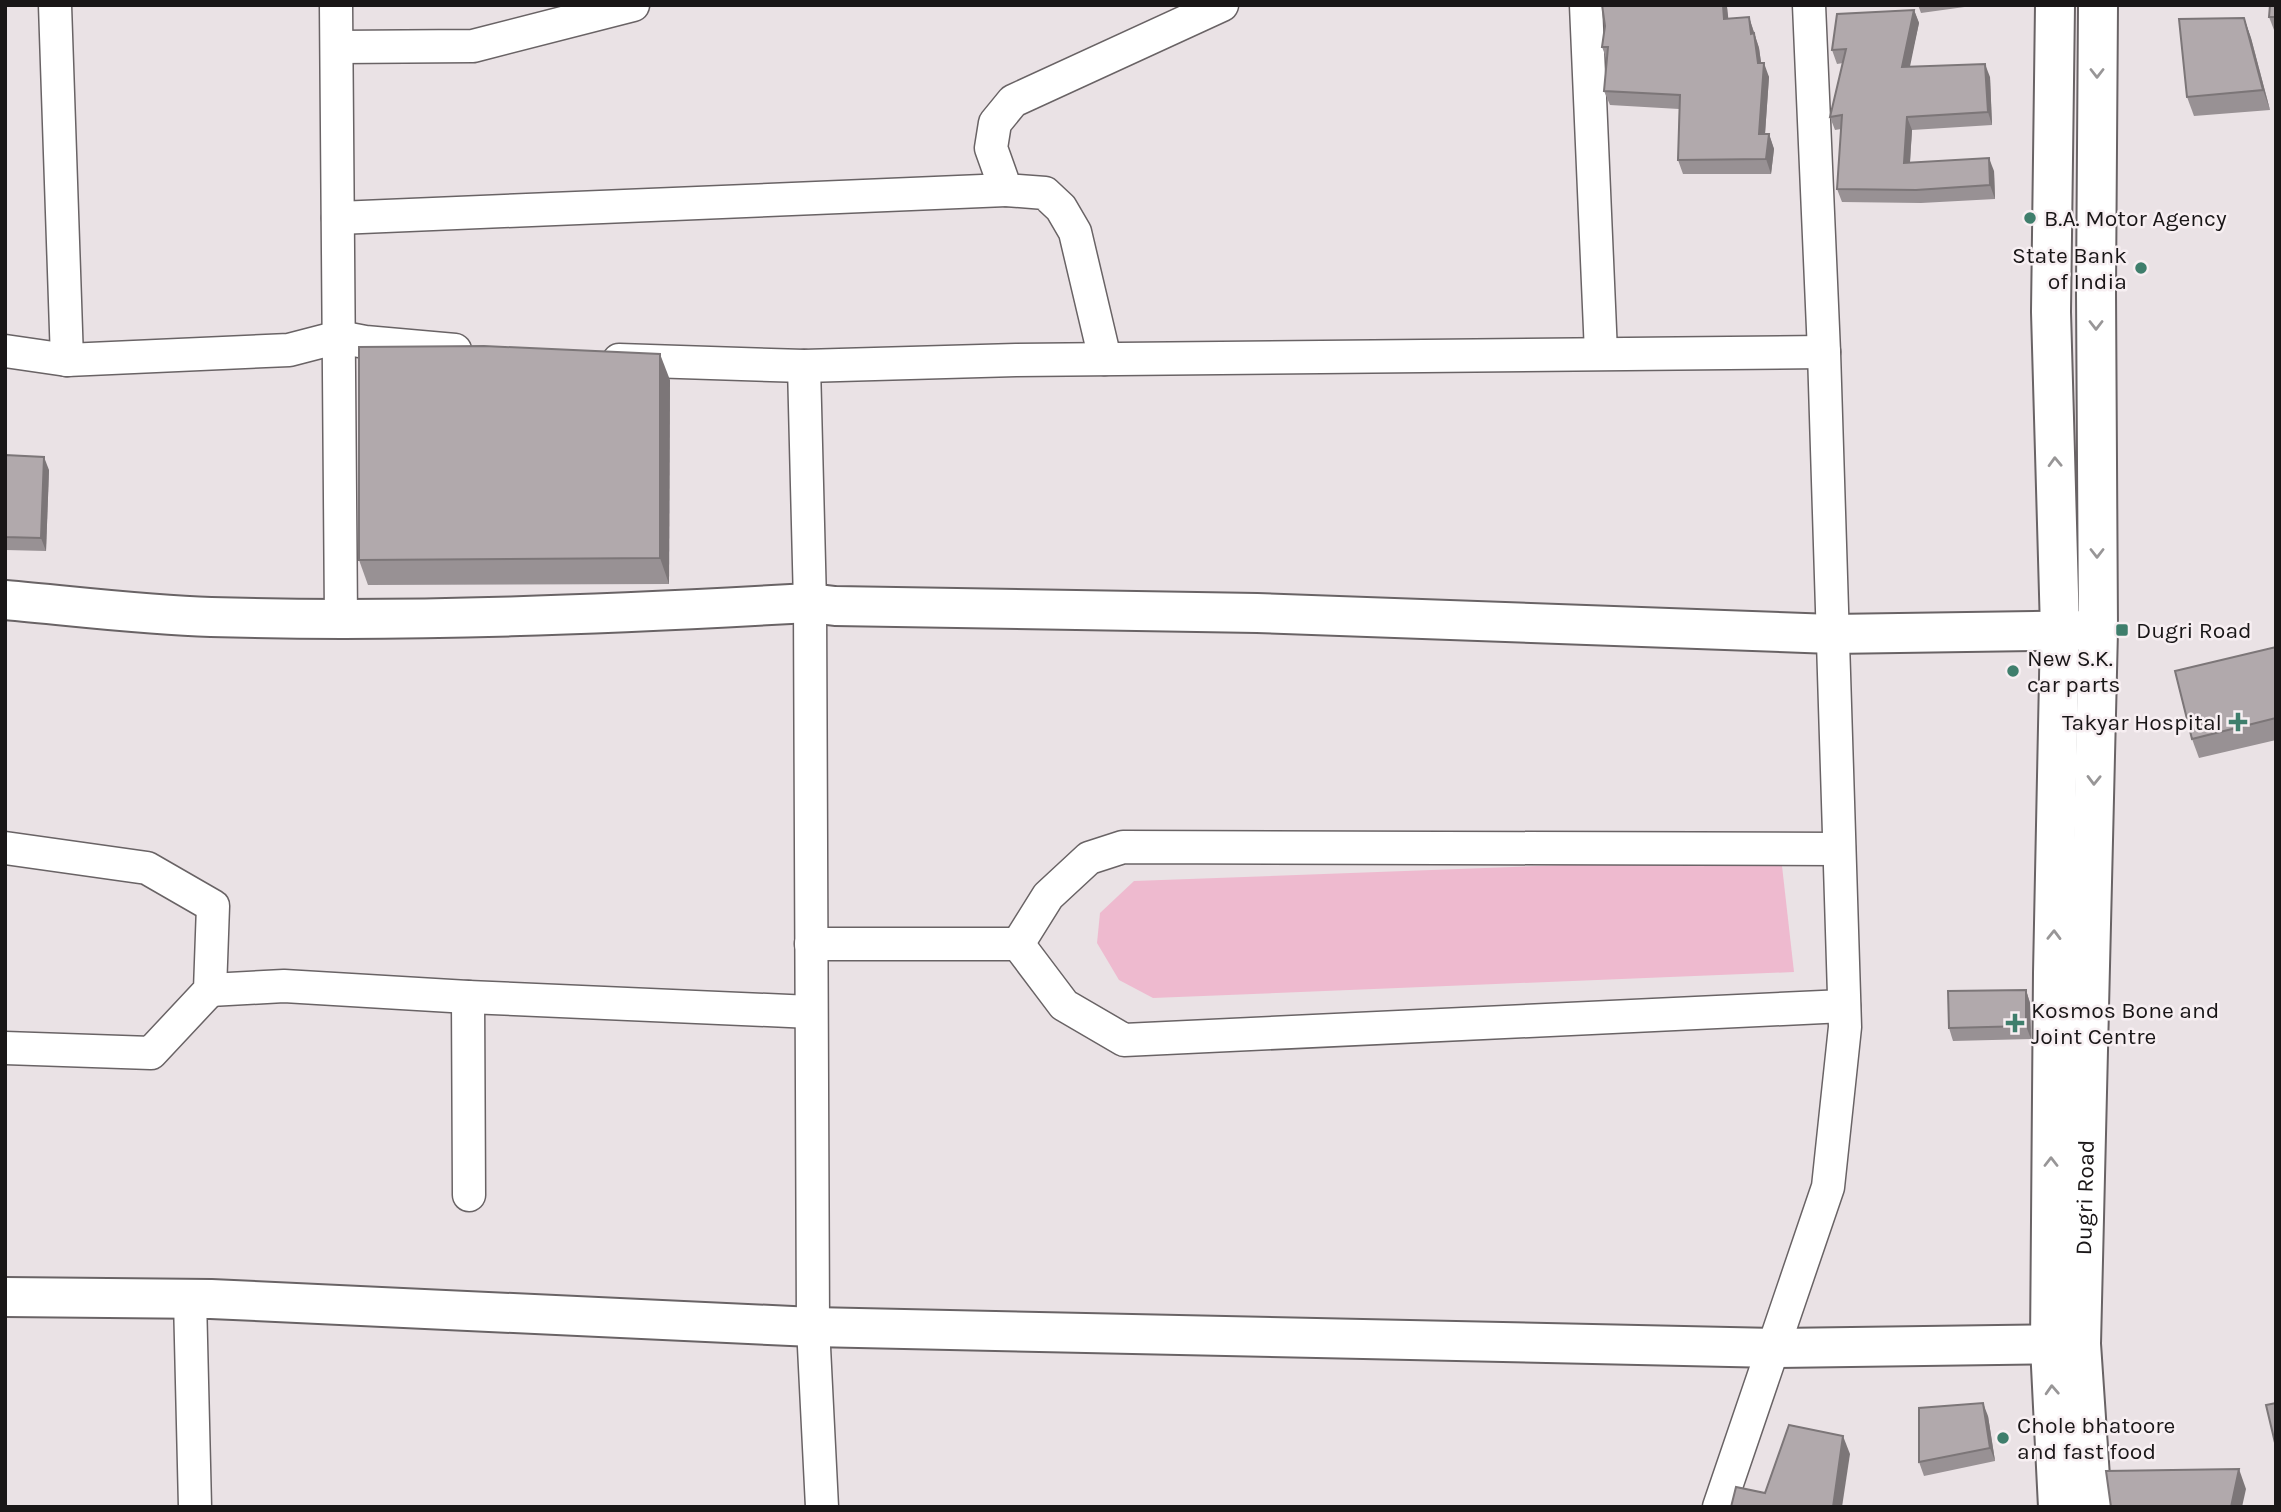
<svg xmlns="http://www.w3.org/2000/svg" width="2281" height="1512" viewBox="0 0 2281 1512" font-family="Karla,sans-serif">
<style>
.green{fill:#eebacf}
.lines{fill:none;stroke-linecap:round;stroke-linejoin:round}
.minor-casing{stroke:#696365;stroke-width:35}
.tertiary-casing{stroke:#696365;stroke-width:42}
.minor{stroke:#fff;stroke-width:32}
.tertiary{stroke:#fff;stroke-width:38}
.wall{fill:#989194}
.shaded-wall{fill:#7c7678}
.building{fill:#b1a9ac;stroke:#7c7678;stroke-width:2}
.oneway{stroke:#989697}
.poi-dot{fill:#3f7e6c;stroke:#f7eff2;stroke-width:2.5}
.labels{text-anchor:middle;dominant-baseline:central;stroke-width:5;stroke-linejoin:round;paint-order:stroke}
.poi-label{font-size:23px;fill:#191617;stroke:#f7eff2;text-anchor:start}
.street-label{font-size:23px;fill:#191617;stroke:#f7eff2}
</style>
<rect width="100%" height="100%" fill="#eae2e5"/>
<path class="green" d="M1781 857 1794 972 1153 998 1119 980 1097 943 1100 913 1134 881Z"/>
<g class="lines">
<g class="minor-casing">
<g id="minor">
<path d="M55 5 67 360"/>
<path d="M336 5 341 619"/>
<path d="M1586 5 1601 353"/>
<path d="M337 47 473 46 633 5"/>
<path d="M338 218 1006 190"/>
<path d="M5 351 67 360 289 350 339 337 365 342 455 350"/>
<path d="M1105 359 1075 232 1061 208 1045 193 1006 190 991 148 995 123 1013 101 1222 5"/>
<path d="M619 360 804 366 1016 360 1824 352"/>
<path d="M804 366 810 603 813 1327 822 1507"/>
<path d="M5 848 147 868 213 906 210 990 151 1053 5 1048"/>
<path d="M811 944H1018L1064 1005 1124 1040 1844 1006"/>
<path d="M1018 944 1048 896 1089 858 1123 847 1839 849"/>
<path d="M210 990 284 986 468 997 811 1012"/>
<path d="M468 997 469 1195"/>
<path d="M190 1299 195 1507"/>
<path d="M1719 1507 1828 1187 1845 1027 1824 352 1809 5"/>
</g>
</g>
<g class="tertiary-casing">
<g id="tertiary">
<path d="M2055 5 2051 312 2060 629 2053 973 2050 1346 2058 1507"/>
<path d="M5 600C74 606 143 615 211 617 411 623 611 614 810 603L835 606 1257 613 1832 634 2098 630"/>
<path d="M5 1297 211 1299 813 1327 1775 1348 2081 1344"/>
<path id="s1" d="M2092 1507 2081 1344 2098 630 2096 291 2098 5"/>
</g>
</g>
<use href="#minor" class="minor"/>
<use href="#tertiary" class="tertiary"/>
</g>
<g class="wall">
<path d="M1602 5H1739L1727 7 1728 19 1749 17 1759 48 1761 63 1769 77 1765 134H1769L1774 149 1771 174H1683L1678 160 1679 109 1610 105 1604 91 1607 60 1602 47 1605 26Z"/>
<path d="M1918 5H1979L1921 13Z"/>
<path d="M2276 5V30H2274L2269 17Z"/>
<path d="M1914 10 1919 23 1909 67 1990 77 1992 125 1912 130 1910 163 1994 171 1995 199 1921 203 1842 202 1837 189 1841 129 1835 130 1830 117 1843 63 1837 64 1832 50Z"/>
<path d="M2244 18 2251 38 2270 110 2194 116 2187 97Z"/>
<path d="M670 380 669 584 368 585 359 560Z"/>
<path d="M5 455 49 470 46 551 6 550 5 547Z"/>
<path d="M2276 647V740L2199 758 2192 739Z"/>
<path d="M2026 990 2030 1003 2031 1039 1953 1041 1949 1028Z"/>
<path d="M1988 1416 1995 1461 1924 1476 1919 1462Z"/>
</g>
<g class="shaded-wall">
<path d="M1723 5H1726L1727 7 1730 33 1724 19Z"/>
<path d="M1914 10 1919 23 1907 81 1902 67Z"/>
<path d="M1749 17 1759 48 1763 76 1764 63 1769 77 1764 148 1759 134 1758 63 1751 34Z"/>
<path d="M2244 18 2251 38 2270 110 2263 90Z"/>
<path d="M1985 64 1990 77 1992 125 1988 112Z"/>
<path d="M1907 117 1912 130 1909 176 1904 163Z"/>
<path d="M1769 134 1774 149 1771 174 1766 159Z"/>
<path d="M1989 158 1994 171 1995 199 1990 185Z"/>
<path d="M660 354 670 380 669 584 660 558Z"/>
<path d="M44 457 49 470 46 551 41 538Z"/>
<path d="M2026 990 2030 1003 2031 1039 2026 1026Z"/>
<path d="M1983 1403 1988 1416 1995 1461 1990 1448Z"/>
<path d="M1843 1436 1850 1454 1842 1507H1833Z"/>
<path d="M2239 1469 2246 1489 2242 1507H2231Z"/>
</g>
<g class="building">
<path d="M1602 5H1723L1724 19 1749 17 1751 34 1754 33 1758 63H1764L1759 134H1769L1766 159 1678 160 1680 95 1604 91 1608 47H1602L1605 26Z"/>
<path d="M2270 5H2276V17H2269Z"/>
<path d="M1914 10 1902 67 1985 64 1988 112 1907 117 1904 163 1989 158 1990 185 1916 190 1837 189 1842 115 1830 117 1846 49 1832 50 1837 14Z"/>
<path d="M2244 18 2263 90 2187 97 2179 19Z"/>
<path d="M484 346 660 354V558L359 560V347Z"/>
<path d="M5 455 44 457 41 538 5 537Z"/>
<path d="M2276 647V718L2192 739 2175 671Z"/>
<path d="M2026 990V1026L1949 1028 1948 991Z"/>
<path d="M1983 1403 1990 1448 1919 1462V1408Z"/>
<path d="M2276 1403V1447L2266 1405Z"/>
<path d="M1789 1425 1843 1436 1833 1507H1731L1736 1487 1765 1493Z"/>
<path d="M2239 1469 2231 1507H2111L2106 1471Z"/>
</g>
<defs><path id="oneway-chevron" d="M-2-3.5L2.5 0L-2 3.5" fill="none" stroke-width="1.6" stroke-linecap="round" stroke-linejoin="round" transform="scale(1.75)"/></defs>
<g class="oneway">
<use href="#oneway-chevron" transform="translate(2097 73) rotate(90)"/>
<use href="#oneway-chevron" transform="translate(2096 325) rotate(90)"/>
<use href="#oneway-chevron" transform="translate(2055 462) rotate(-92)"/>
<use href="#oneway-chevron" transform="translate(2097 553) rotate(90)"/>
<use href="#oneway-chevron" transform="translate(2094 780) rotate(91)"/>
<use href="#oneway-chevron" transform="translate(2054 935) rotate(-89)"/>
<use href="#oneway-chevron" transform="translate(2051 1162) rotate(-90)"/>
<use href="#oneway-chevron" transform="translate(2052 1390) rotate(-93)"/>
</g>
<g class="poi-dot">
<circle cx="2030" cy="218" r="7"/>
<circle cx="2141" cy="268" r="7"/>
<rect x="2115" y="623" width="14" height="14" rx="3.5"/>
<circle cx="2013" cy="671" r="7"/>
<path d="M2234.5 711.5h7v7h7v7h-7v7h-7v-7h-7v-7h7z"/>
<path d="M2011.5 1012.5h7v7h7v7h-7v7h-7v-7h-7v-7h7z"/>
<circle cx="2003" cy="1438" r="7"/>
</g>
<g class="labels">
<g class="poi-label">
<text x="2044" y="218">B.A. Motor Agency</text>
<text x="2127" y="255" text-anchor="end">State Bank<tspan x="2127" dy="26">of India</tspan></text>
<text x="2136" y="630">Dugri Road</text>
<text x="2027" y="658">New S.K.<tspan x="2027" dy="26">car parts</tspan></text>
<text x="2222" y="722" text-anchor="end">Takyar Hospital</text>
<text x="2031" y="1010">Kosmos Bone and<tspan x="2031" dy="26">Joint Centre</tspan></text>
<text x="2017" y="1425">Chole bhatoore<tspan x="2017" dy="26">and fast food</tspan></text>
</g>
<g class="street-label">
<text stroke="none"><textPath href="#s1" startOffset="310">Dugri Road</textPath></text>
</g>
</g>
<rect width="2281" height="1512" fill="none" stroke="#191617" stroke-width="14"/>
</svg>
